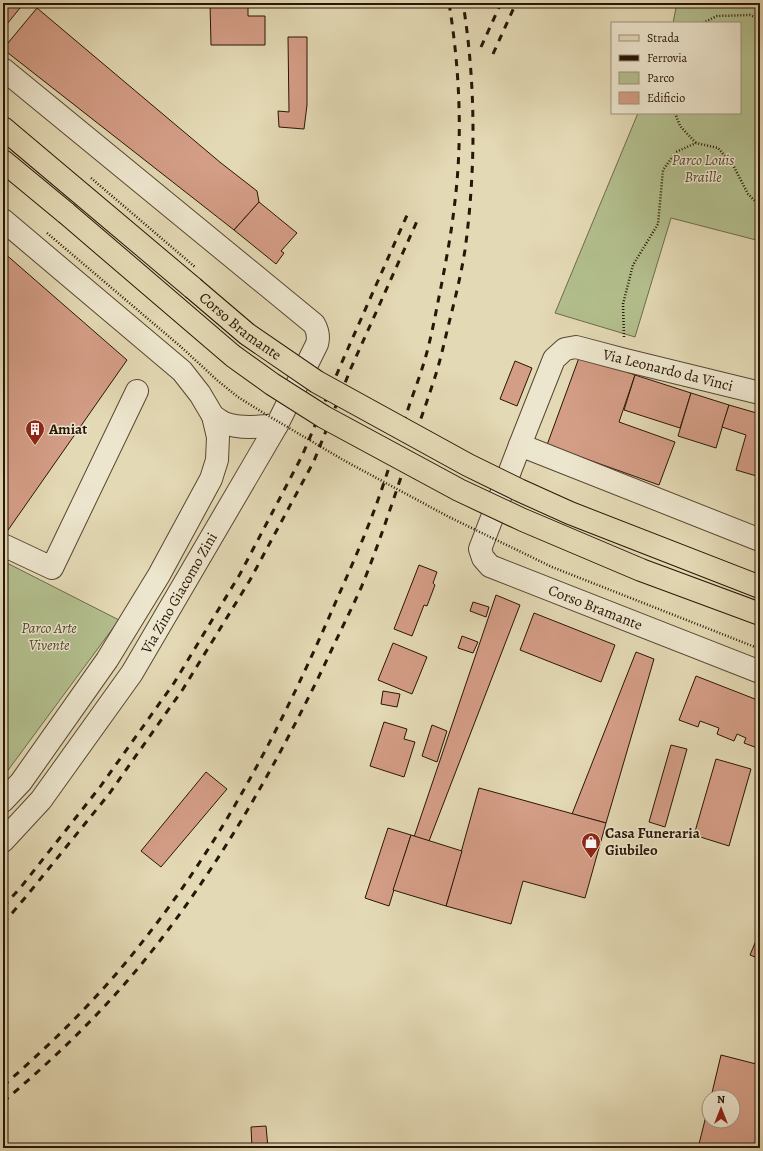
<svg xmlns="http://www.w3.org/2000/svg" width="763" height="1151" viewBox="0 0 763 1151" font-family="Alegreya,serif">
<style>
.green{fill:#b3bf8e;stroke:#6e6a4a}
.building{fill:#d49d86;stroke:#291505}
.lines{fill:none;stroke-linecap:round;stroke-linejoin:round}
.minor-casing{stroke:#584631;stroke-width:24}
.major-casing{stroke:#291505;stroke-width:24}
.path{stroke:#291505;stroke-width:2.5;stroke-dasharray:1 2;stroke-linecap:butt}
.minor{stroke:#ede6ce;stroke-width:22}
.major{stroke:#e3d9b4;stroke-width:22}
.rail{stroke:#291505;stroke-width:3;stroke-dasharray:7 7;stroke-linecap:butt}
.major-bridge-casing{stroke:#291505;stroke-width:24;stroke-linecap:butt}
.path-bridge{stroke:#291505;stroke-width:2.5;stroke-dasharray:1 2;stroke-linecap:butt}
.major-bridge{stroke:#e3d9b4;stroke-width:22}
.labels{text-anchor:middle;dominant-baseline:central;stroke-width:3;stroke-linejoin:round;paint-order:stroke}
.park-label{font-size:15px;font-style:italic;fill:#52482e;stroke:#ede6ce}
.street-label{font-size:15px;fill:#291505;stroke:#ede6ce}
.poi-label{font-size:15px;font-weight:bold;fill:#291505;stroke:#ede6ce;text-anchor:start}
</style>
<rect width="100%" height="100%" fill="#e3d9b4"/>
<filter id="stains"><feTurbulence type="fractalNoise" baseFrequency=".005" numOctaves="4"/><feColorMatrix values="0 0 0 0 .2 0 0 0 0 .09 0 0 0 0 .02 0 0 0 .5 -.17"/></filter>
<radialGradient id="worn" r=".72"><stop offset=".6" stop-color="#630" stop-opacity="0"/><stop offset="1" stop-color="#630" stop-opacity=".3"/></radialGradient>
<g class="green">
<path d="M677 3H760V241L671 218 635 337 555 313 638 113H740V23H673Z"/>
<path d="M3 561 119 620 3 777Z"/>
</g>
<g class="building">
<path d="M3 3H24L3 29Z"/>
<path d="M210 3H248V16H265V45H211Z"/>
<path d="M37 8 158 110 221 163 257 191 259 202 234 230 3 49Z"/>
<path d="M288 37H307V105L304 129 279 127 278 111 289 112Z"/>
<path d="M259 202 297 233 281 251 284 253 276 264 234 230Z"/>
<path d="M3 252 127 360 6 533 3 532Z"/>
<path d="M580 355 635 375 619 422 675 442 659 485 547 445Z"/>
<path d="M515 361 532 368 517 406 500 399Z"/>
<path d="M635 375 691 393 680 428 624 410Z"/>
<path d="M691 393 729 405 716 448 678 436Z"/>
<path d="M729 405 760 414V477L736 470 746 435 722 427Z"/>
<path d="M419 565 437 572 433 583 435 585 427 606 424 605 412 636 394 629Z"/>
<path d="M496 595 520 605 429 841 414 837Z"/>
<path d="M473 602 489 607 486 617 470 611Z"/>
<path d="M534 613 615 645 601 682 520 650Z"/>
<path d="M462 636 478 642 473 653 458 648Z"/>
<path d="M393 643 427 657 412 694 378 680Z"/>
<path d="M636 652 654 659 606 823 572 814Z"/>
<path d="M696 676 760 701V749L744 743 746 738 737 734 734 741 717 734 719 728 700 721 698 727 679 720Z"/>
<path d="M383 691 400 694 397 707 381 704Z"/>
<path d="M384 722 407 729 404 739 415 742 404 777 370 766Z"/>
<path d="M432 725 447 731 437 762 422 756Z"/>
<path d="M671 745 687 749 665 827 649 822Z"/>
<path d="M716 759 751 769 729 846 694 835Z"/>
<path d="M206 772 227 789 161 867 141 851Z"/>
<path d="M479 788 606 823 585 898 523 881 511 924 446 906Z"/>
<path d="M388 828 411 835 389 906 365 898Z"/>
<path d="M411 835 462 851 446 906 393 890Z"/>
<path d="M760 838V855L756 854Z"/>
<path d="M760 931V959L750 955Z"/>
<path d="M721 1055 760 1065V1148H698L709 1104V1121H733V1097H711Z"/>
<path d="M266 1126 268 1148H252L251 1127Z"/>
</g>
<g class="lines">
<g class="minor-casing">
<g id="minor">
<path d="M3 69 314 324C318 331 319 337 317 344L277 425 132 673 41 800 3 841"/>
<path d="M3 220 182 371 200 394 213 416 218 437 217 460 211 479 159 575 107 660 21 782 3 801"/>
<path id="s1" d="M760 393 625 360 576 347 565 349 554 359 520 445 480 549 483 558 490 566 760 672"/>
<path d="M213 416C216 418 220 421 224 423 240 429 260 427 277 425"/>
<path d="M520 445 760 540"/>
<path d="M3 545 52 568 137 391"/>
</g>
</g>
<g class="major-casing">
<g id="major">
<path d="M3 128 193 288"/>
<path d="M3 161 66 213"/>
</g>
</g>
<g class="path">
<path d="M703 23 717 16 750 15 760 19"/>
<path d="M675 113 680 126 696 143"/>
<path d="M624 337 623 304 633 265 658 224 663 170 676 152 696 143 718 148 733 165 748 194 760 206"/>
</g>
<use href="#minor" class="minor"/>
<use href="#major" class="major"/>
<g class="rail">
<path d="M481 47 501 3"/>
<path d="M493 54 516 3"/>
<path d="M3 907 21 887 100 787 174 683 240 574 302 456 342 362 408 213"/>
<path d="M3 924 29 893 109 794 183 689 250 580 314 461 351 368 418 219"/>
<path d="M3 1086C57 1039 107 989 150 932 224 837 282 725 330 615 347 576 365 537 379 497 388 472 395 447 404 422 410 401 419 380 425 359 432 335 436 311 441 287 446 261 451 235 454 209 463 141 460 71 449 3"/>
<path d="M3 1102C61 1053 116 999 162 938 226 854 278 761 324 666 336 640 349 614 361 588 380 542 395 494 411 448 418 426 426 405 433 383 440 363 444 343 449 323 455 299 461 275 465 250 476 169 476 84 463 3"/>
</g>
<g class="major-bridge-casing">
<g id="major-bridge">
<path d="M66 213 233 356 272 384 324 417 459 490 523 520 641 570 760 614"/>
<path id="s2" d="M193 288 247 334 317 382 468 465 519 490 570 513 760 587"/>
</g>
</g>
<g class="path-bridge">
<path d="M91 178 195 267"/>
<path d="M47 233 180 346 218 381 238 397 262 412 345 461 449 517 552 567 760 649"/>
</g>
<use href="#major-bridge" class="major-bridge"/>
</g>
<defs>
<g id="building-pin" transform="scale(1)"><path d="M0 17L-7.5 6A9.5 9.5 0 1 1 7.5 6Z" fill="#8f2418" stroke="#ede6ce"/><path d="M-4-6H4V6H1V3H-1V6H-4ZM-2.5-4.3h1.7v1.8h-1.7ZM.8-4.3h1.7v1.8H.8ZM-2.5-1h1.7V.8h-1.7ZM.8-1h1.7V.8H.8Z" fill="#fff"/></g>
<g id="shop-pin" transform="scale(1)"><path d="M0 17L-7.5 6A9.5 9.5 0 1 1 7.5 6Z" fill="#8f2418" stroke="#ede6ce"/><path d="M-5-2.5h2.3a2.7 3.5 0 0 1 5.4 0H5L5.5 6h-11ZM-1.5-2.5h3a1.5 2.3 0 0 0-3 0Z" fill="#fff"/></g>
</defs>
<g fill-rule="evenodd">
<use href="#building-pin" x="35" y="429"/>
<use href="#shop-pin" x="591" y="842"/>
</g>
<g class="labels">
<g class="park-label">
<text x="703" y="160">Parco Louis<tspan x="703" dy="17">Braille</tspan></text>
<text x="49" y="628">Parco Arte<tspan x="49" dy="17">Vivente</tspan></text>
</g>
<g class="street-label">
<text stroke="none"><textPath href="#s2" startOffset="61">Corso Bramante</textPath></text>
<text transform="translate(668 370) rotate(14)">Via Leonardo da Vinci</text>
<text transform="translate(179 593) rotate(-60)">Via Zino Giacomo Zini</text>
<text stroke="none"><textPath href="#s1" startOffset="553">Corso Bramante</textPath></text>
</g>
<g class="poi-label">
<text x="49" y="429">Amiat</text>
<text x="605" y="833">Casa Funeraria<tspan x="605" dy="17">Giubileo</tspan></text>
</g>
</g>
<rect width="763" height="1151" fill="none" stroke="#e3d9b4" stroke-width="16"/>
<rect x="4" y="4" width="755" height="1143" fill="none" stroke="#291505" stroke-width="2"/>
<rect x="8" y="8" width="747" height="1135" fill="none" stroke="#291505"/>
<rect x="611" y="22" width="130" height="92" fill="#ede6ce" stroke="#9f927e"/>
<rect x="619" y="35" width="20" height="6" fill="#e3d9b4" stroke="#9f927e"/>
<text x="647" y="42" font-size="12" fill="#291505">Strada</text>
<rect x="619" y="55" width="20" height="6" fill="#291505" stroke="#9f927e"/>
<text x="647" y="62" font-size="12" fill="#291505">Ferrovia</text>
<rect x="619" y="72" width="20" height="12" fill="#b3bf8e" stroke="#9f927e"/>
<text x="647" y="82" font-size="12" fill="#291505">Parco</text>
<rect x="619" y="92" width="20" height="12" fill="#d49d86" stroke="#9f927e"/>
<text x="647" y="102" font-size="12" fill="#291505">Edificio</text>
<g transform="translate(721 1109)"><circle r="19" fill="#ede6ce" stroke="#9f927e"/>
<path d="M0-3L7 15L0 10L-7 15Z" fill="#8f2418"/>
<text y="-6" font-size="11" font-weight="bold" text-anchor="middle" fill="#291505">N</text>
</g>
<rect width="100%" height="100%" filter="url(#stains)"/>
<rect width="100%" height="100%" fill="url(#worn)"/>
</svg>
